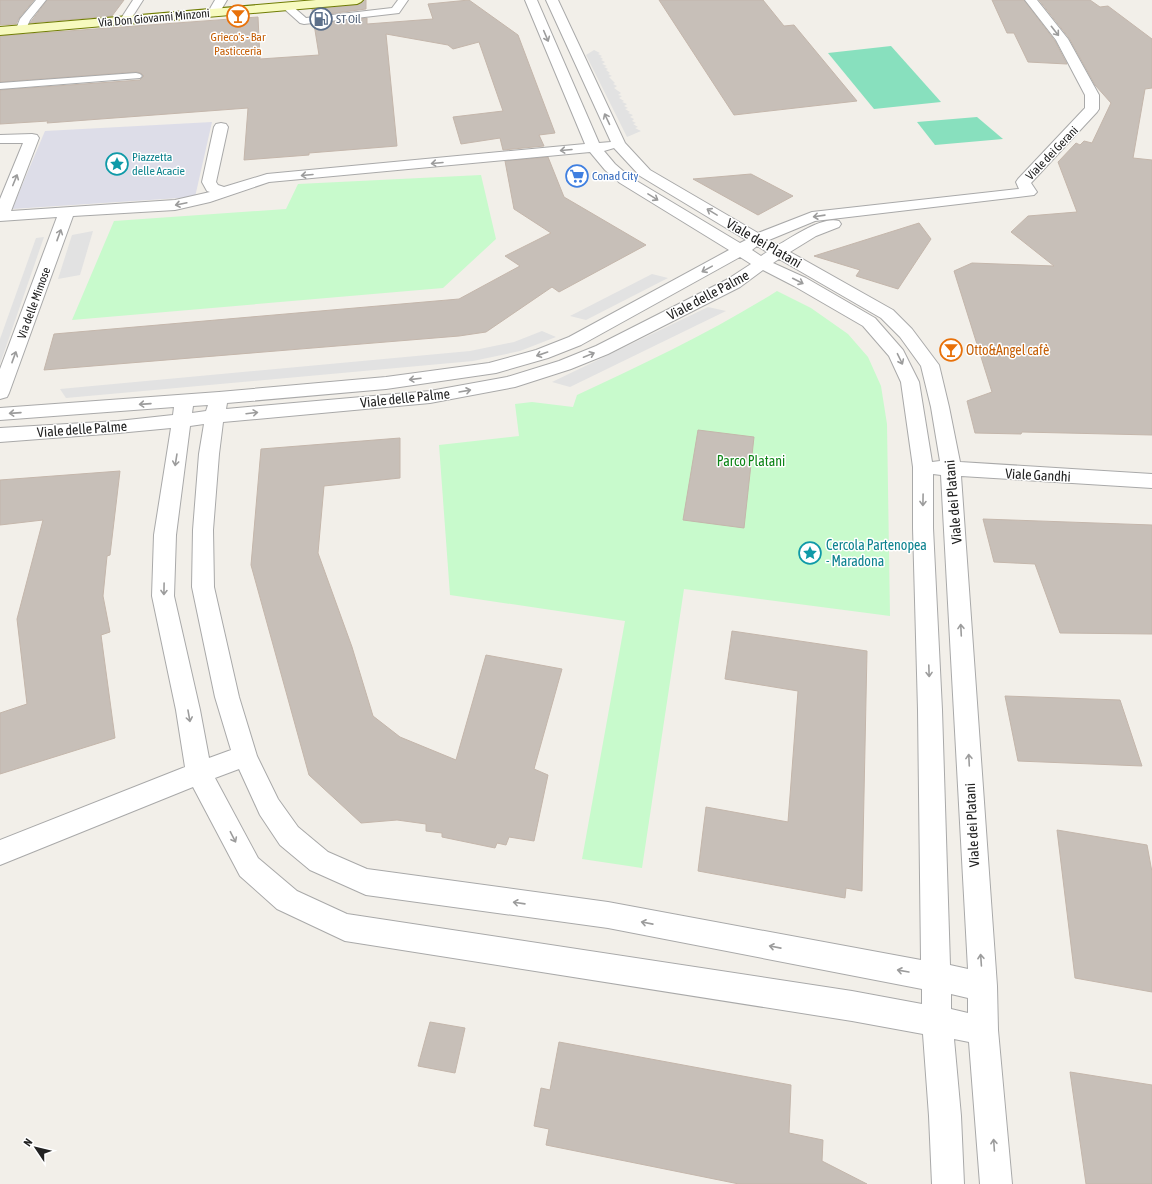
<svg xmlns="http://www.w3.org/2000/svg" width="1152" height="1184" viewBox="0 0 1152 1184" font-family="'Asap Condensed',sans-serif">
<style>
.park{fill:#c8facc}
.pitch{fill:#88e0be}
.parking{fill:#e2e2e2}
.plaza{fill:#dddde8}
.building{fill:#c7bfb8;stroke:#c4b6ab}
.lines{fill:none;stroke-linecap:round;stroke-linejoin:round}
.lane-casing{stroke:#a9a9a9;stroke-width:2}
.street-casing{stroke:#a9a9a9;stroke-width:2}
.secondary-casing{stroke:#707d05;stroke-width:2}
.lane{fill:#fff;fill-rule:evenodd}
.street{fill:#fff;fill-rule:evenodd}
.secondary{fill:#f7fabf;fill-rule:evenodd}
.oneway{stroke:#9c9c9c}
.labels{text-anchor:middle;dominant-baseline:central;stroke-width:3;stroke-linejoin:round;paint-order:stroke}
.far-street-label{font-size:12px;fill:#222;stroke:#fff}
.far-service-label{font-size:12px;fill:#4e5e75;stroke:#fff;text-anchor:start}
.far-food-label{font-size:12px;fill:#c56008;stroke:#fff}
.far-culture-label{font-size:12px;fill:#0d838f;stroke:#fff;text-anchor:start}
.far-shop-label{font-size:12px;fill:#366cbe;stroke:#fff;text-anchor:start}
.street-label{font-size:14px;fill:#222;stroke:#fff}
.food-label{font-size:14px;fill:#c56008;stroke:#fff;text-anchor:start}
.park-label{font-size:14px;fill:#0c8416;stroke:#fff}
.culture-label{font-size:14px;fill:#0d838f;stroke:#fff;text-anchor:start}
</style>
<rect width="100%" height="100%" fill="#f2efe9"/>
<g class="park">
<path d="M481 175 496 239 443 288 72 320 114 221 286 209 298 184Z"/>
<path d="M777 291 811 308 848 334 868 357 881 386 887 424 890 616 684 589 642 868 582 859 625 621 450 595 439 445 519 436 515 404 532 402 573 407 577 395C646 363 713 331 777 291Z"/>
</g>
<g class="pitch">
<path d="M891 46 941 102 874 109 828 53Z"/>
<path d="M977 117 1003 139 935 145 917 122Z"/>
</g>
<g class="parking">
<path d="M594 50 600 53 598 54 602 56 600 57 603 59 601 60 605 62 602 64 607 66 604 67 608 69 606 70 610 73 608 74 612 76 609 77 615 83 613 84 617 86 614 88 621 93 618 95 622 96 619 98 624 101 622 102 627 104 624 106 628 108 625 109 630 112 628 113 633 115 630 117 634 119 632 121 636 123 633 124 638 127 635 128 641 131 627 137 586 55Z"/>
<path d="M93 231 80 275 58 279 72 235Z"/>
<path d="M44 237 0 364V339L36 238Z"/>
<path d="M652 274 668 278 586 320 570 316Z"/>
<path d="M708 307 726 311 570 387 552 382Z"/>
<path d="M542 331 556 337 520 351 473 361 66 398 60 389 470 351 514 342Z"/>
</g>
<path class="plaza" d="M212 122 195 197 12 209 45 131Z"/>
<g class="building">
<path d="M0 0H34L19 18 16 24 0 25Z"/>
<path d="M47 0H124L112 16 30 23Z"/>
<path d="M364 0H366V9L313 16 312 9 357 5Z"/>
<path d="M469 0 518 35 555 133 539 135 544 146 503 150 500 138 461 144 453 117 503 111 479 42 453 49 448 45 386 34 397 146 309 153V155L244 160 248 108 47 123 48 121 0 124V90L140 80 144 76 141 73 136 72 0 82V36L258 17 260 59 319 55 314 24 367 18V24L433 19 428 4Z"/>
<path d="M659 0H763L784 26 794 25 857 101 734 115Z"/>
<path d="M992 0H1024L1055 41 1067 64 1028 62 1014 33H1007Z"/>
<path d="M1039 0H1090L1100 7 1108 6 1152 39V88L1145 89 1133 158 1152 160V435L1022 432 1021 434 975 433 967 401 992 392 954 271 972 263 1054 266 1011 232 1028 216 1077 212 1058 162 1076 143 1080 145 1084 141 1092 143 1111 103 1095 85 1069 38Z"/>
<path d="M548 157 564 197 646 245 559 292 552 287 486 332 459 336 44 370 54 334 459 299 520 266 505 256 551 233 514 209 505 161Z"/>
<path d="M751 174 793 196 758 215 693 179Z"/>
<path d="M919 223 931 239 898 289 856 276 860 270 814 256Z"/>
<path d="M698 430 754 437 744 528 683 520Z"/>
<path d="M400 438V478L324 486 318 553 352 647 373 716 400 737 456 760 486 655 562 669 534 769 548 775 534 841 509 837 506 845 497 843 495 848 442 837V833L426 831V824L397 820 361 823 309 775 251 565 261 449Z"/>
<path d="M120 471 110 555 107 556 103 596 110 632 101 635 115 738 0 774V713L27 704 17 619 43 520 0 525V480Z"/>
<path d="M983 519 1152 525V634L1060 633 1035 564 994 562Z"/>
<path d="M732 631 867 651 862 891 846 888 845 898 698 871 706 807 788 822 798 691 725 679Z"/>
<path d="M1005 696 1120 700 1142 766 1018 761Z"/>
<path d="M1057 830 1147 845 1152 872V992L1075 978Z"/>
<path d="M430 1022 465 1028 455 1073 418 1066Z"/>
<path d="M559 1042 791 1085 789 1133 823 1140 822 1161 867 1184H739L546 1145 549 1129 534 1126 541 1088 550 1090Z"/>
<path d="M1070 1072 1152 1085V1184H1086Z"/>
</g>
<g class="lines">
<g class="lane-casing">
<g id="lane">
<path d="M36 0H46L30 20 25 31H17L16 29 20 19Z"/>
<path d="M133 0H143L129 22H121L120 20Z"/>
<path d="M398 0H408L399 13 304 24 300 23 281 6 286 3 290 4 306 18 392 8Z"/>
<path d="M136 73 140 74 142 76 140 78 0 89V83Z"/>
</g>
</g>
<g class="street-casing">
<g id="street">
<path d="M215 0H227L218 15H210L208 12Z"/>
<path d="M525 0H537L599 143 611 142 546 0H558L625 143 650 170 758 233 812 212 1019 189 1016 182 1018 179 1085 108V95L1056 40 1025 0H1037L1068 39 1099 95V109L1097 112 1031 183 1037 192 1034 195 815 221 769 240 778 245C793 237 822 216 839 221L841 224 839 227 816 236 790 252 893 310 912 329 939 365 949 407 960 462 1152 474V488L961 476 997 986 998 1030 1012 1184H980L969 1042 954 1039 961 1116 964 1184H932L929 1116 923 1034 852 1021 345 941 277 909 240 876 193 787 0 865V840L185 767 176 710 152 596 154 535 171 428 118 433 0 442V428L118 421 173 415 174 407 0 420V408L219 392 386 377 489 363 536 350 569 337 729 250 620 183 605 170 590 152 269 182 210 202 175 210 73 216 9 393 7 397 0 399V369L57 217 0 221V199L23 143H0V135L32 134 37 135 39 138 11 211 175 200 210 192 207 191 202 182 214 127 216 124 221 123 226 124 228 127 216 182 218 185 224 187 267 174 585 144ZM614 148 640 176 746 240 740 243 630 177 615 164 604 151ZM757 246 767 252 761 256 752 250ZM740 257 751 264 728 279 596 346 559 361 507 377 430 391 226 409 227 403 386 389 496 373 548 358 581 345ZM779 259 881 318 900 337 921 366 931 407 940 461 932 462 919 382 903 350 875 318 806 278 773 263ZM763 270 794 286 863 326 889 356 901 382 913 467V528L918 710 921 960 608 902 367 869 328 852 298 827 278 799 257 756 239 697 214 587 213 530 219 454 223 422 430 403 515 387 571 369 608 354 740 287ZM208 405 206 411 192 413 193 406ZM204 424 199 454 193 530 192 587 215 697 231 750 209 758 200 710 174 596 176 535 190 426ZM933 474 941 475 968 969 950 965 942 710 933 528ZM239 769 260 815 280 845 310 870 366 895 608 928 922 989V1004L852 991 347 914 297 891 258 858 215 778ZM951 994 968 998V1013L951 1009Z"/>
</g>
</g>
<g class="secondary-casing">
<path id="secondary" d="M316 0H363L361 2 357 4 0 35V27Z"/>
</g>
<use href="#lane" class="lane"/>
<use href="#street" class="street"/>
<use href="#secondary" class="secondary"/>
</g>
<defs><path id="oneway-shaft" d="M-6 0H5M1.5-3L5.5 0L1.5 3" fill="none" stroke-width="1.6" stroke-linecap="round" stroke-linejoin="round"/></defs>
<g class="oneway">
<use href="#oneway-shaft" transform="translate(1055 31) rotate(52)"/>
<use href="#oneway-shaft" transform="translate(546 36) rotate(67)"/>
<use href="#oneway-shaft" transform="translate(607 119) rotate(-115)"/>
<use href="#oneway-shaft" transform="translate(566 150) rotate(175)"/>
<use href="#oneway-shaft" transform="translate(437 163) rotate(175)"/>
<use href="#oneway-shaft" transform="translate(307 175) rotate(175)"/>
<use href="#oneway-shaft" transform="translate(15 180) rotate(-68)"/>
<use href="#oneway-shaft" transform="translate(653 197) rotate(32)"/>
<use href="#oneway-shaft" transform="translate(181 204) rotate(168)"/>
<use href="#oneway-shaft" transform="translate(712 212) rotate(-149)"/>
<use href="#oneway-shaft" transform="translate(819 216) rotate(172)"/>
<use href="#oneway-shaft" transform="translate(59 235) rotate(-70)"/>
<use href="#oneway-shaft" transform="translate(707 269) rotate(151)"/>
<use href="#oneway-shaft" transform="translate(798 281) rotate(27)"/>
<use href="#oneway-shaft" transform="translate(542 354) rotate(161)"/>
<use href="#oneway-shaft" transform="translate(589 355) rotate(-22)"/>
<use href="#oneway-shaft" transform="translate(14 357) rotate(-70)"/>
<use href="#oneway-shaft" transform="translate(900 359) rotate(64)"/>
<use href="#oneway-shaft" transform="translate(415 379) rotate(173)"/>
<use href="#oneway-shaft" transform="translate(465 391) rotate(-10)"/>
<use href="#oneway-shaft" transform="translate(145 404) rotate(176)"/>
<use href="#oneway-shaft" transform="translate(15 413) rotate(176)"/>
<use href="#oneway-shaft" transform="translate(252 413) rotate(-7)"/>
<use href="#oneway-shaft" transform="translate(176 460) rotate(99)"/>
<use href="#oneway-shaft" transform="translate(923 500) rotate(91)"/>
<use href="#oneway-shaft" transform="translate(164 589) rotate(91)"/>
<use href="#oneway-shaft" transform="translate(961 630) rotate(-93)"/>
<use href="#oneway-shaft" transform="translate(929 671) rotate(88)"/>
<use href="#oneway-shaft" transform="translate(189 716) rotate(80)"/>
<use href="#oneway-shaft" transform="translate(969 760) rotate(-93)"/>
<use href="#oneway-shaft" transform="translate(233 837) rotate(63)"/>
<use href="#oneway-shaft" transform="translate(519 903) rotate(-172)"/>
<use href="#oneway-shaft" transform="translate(647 923) rotate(-169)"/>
<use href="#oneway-shaft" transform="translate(775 947) rotate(-169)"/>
<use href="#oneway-shaft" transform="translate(981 960) rotate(-94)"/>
<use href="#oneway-shaft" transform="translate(903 971) rotate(-170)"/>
<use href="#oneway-shaft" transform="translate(994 1145) rotate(-94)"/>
</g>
<defs>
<g id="bar-ring" transform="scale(1.15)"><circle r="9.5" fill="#fff" stroke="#e8710a" stroke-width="1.5"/><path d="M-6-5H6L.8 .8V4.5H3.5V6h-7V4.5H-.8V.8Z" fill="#e8710a"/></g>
<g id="fuel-ring" transform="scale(1.15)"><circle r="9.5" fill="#fff" stroke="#5c6f8a" stroke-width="1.5"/><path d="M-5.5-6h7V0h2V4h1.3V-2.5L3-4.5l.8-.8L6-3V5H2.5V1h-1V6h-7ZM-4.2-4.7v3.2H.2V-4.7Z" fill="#5c6f8a"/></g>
<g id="sight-ring" transform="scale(1.15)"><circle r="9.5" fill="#fff" stroke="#0f9aa8" stroke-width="1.5"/><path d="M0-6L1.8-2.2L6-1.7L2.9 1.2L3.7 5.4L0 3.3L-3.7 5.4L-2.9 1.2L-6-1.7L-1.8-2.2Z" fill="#0f9aa8"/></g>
<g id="supermarket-ring" transform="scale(1.15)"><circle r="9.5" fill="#fff" stroke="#3f7fe0" stroke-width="1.5"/><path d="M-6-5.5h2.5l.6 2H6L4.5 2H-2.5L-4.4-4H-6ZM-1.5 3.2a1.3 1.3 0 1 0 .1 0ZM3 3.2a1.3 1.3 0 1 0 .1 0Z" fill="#3f7fe0"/></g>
</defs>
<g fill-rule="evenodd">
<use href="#bar-ring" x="238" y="16"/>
<use href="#fuel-ring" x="321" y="19"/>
<use href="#sight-ring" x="117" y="164"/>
<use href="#supermarket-ring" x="577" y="176"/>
<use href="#bar-ring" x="951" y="350"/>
<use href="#sight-ring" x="810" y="553"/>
</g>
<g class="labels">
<g class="far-street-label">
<text transform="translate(154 18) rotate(-5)">Via Don Giovanni Minzoni</text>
<text transform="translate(1052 153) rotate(-46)">Viale dei Gerani</text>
<text transform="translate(34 303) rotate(-70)">Via delle Mimose</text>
</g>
<g class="far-service-label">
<text x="336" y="19">ST Oil</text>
</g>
<g class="far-food-label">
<text x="238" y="37">Grieco's - Bar<tspan x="238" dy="14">Pasticceria</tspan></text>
</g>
<g class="far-culture-label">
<text x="132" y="157">Piazzetta<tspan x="132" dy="14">delle Acacie</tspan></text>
</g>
<g class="far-shop-label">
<text x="592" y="176">Conad City</text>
</g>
<g class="street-label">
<text transform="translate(764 243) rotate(30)">Viale dei Platani</text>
<text transform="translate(708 295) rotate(-28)">Viale delle Palme</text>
<text transform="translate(405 398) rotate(-6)">Viale delle Palme</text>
<text transform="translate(82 429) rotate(-4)">Viale delle Palme</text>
<text transform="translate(1038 475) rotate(3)">Viale Gandhi</text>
<text transform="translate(953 502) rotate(-95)">Viale dei Platani</text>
<text transform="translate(972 825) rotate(-93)">Viale dei Platani</text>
</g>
<g class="food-label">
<text x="966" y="350">Otto&amp;Angel cafè</text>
</g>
<g class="park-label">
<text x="751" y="461">Parco Platani</text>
</g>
<g class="culture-label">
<text x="826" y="545">Cercola Partenopea<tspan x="826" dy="16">- Maradona</tspan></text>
</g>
</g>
<g transform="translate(36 1148) rotate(305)" stroke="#ffffff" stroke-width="3" paint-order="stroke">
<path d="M0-3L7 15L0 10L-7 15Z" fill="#222222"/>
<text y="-6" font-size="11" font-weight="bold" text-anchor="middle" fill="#222222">N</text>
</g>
</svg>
